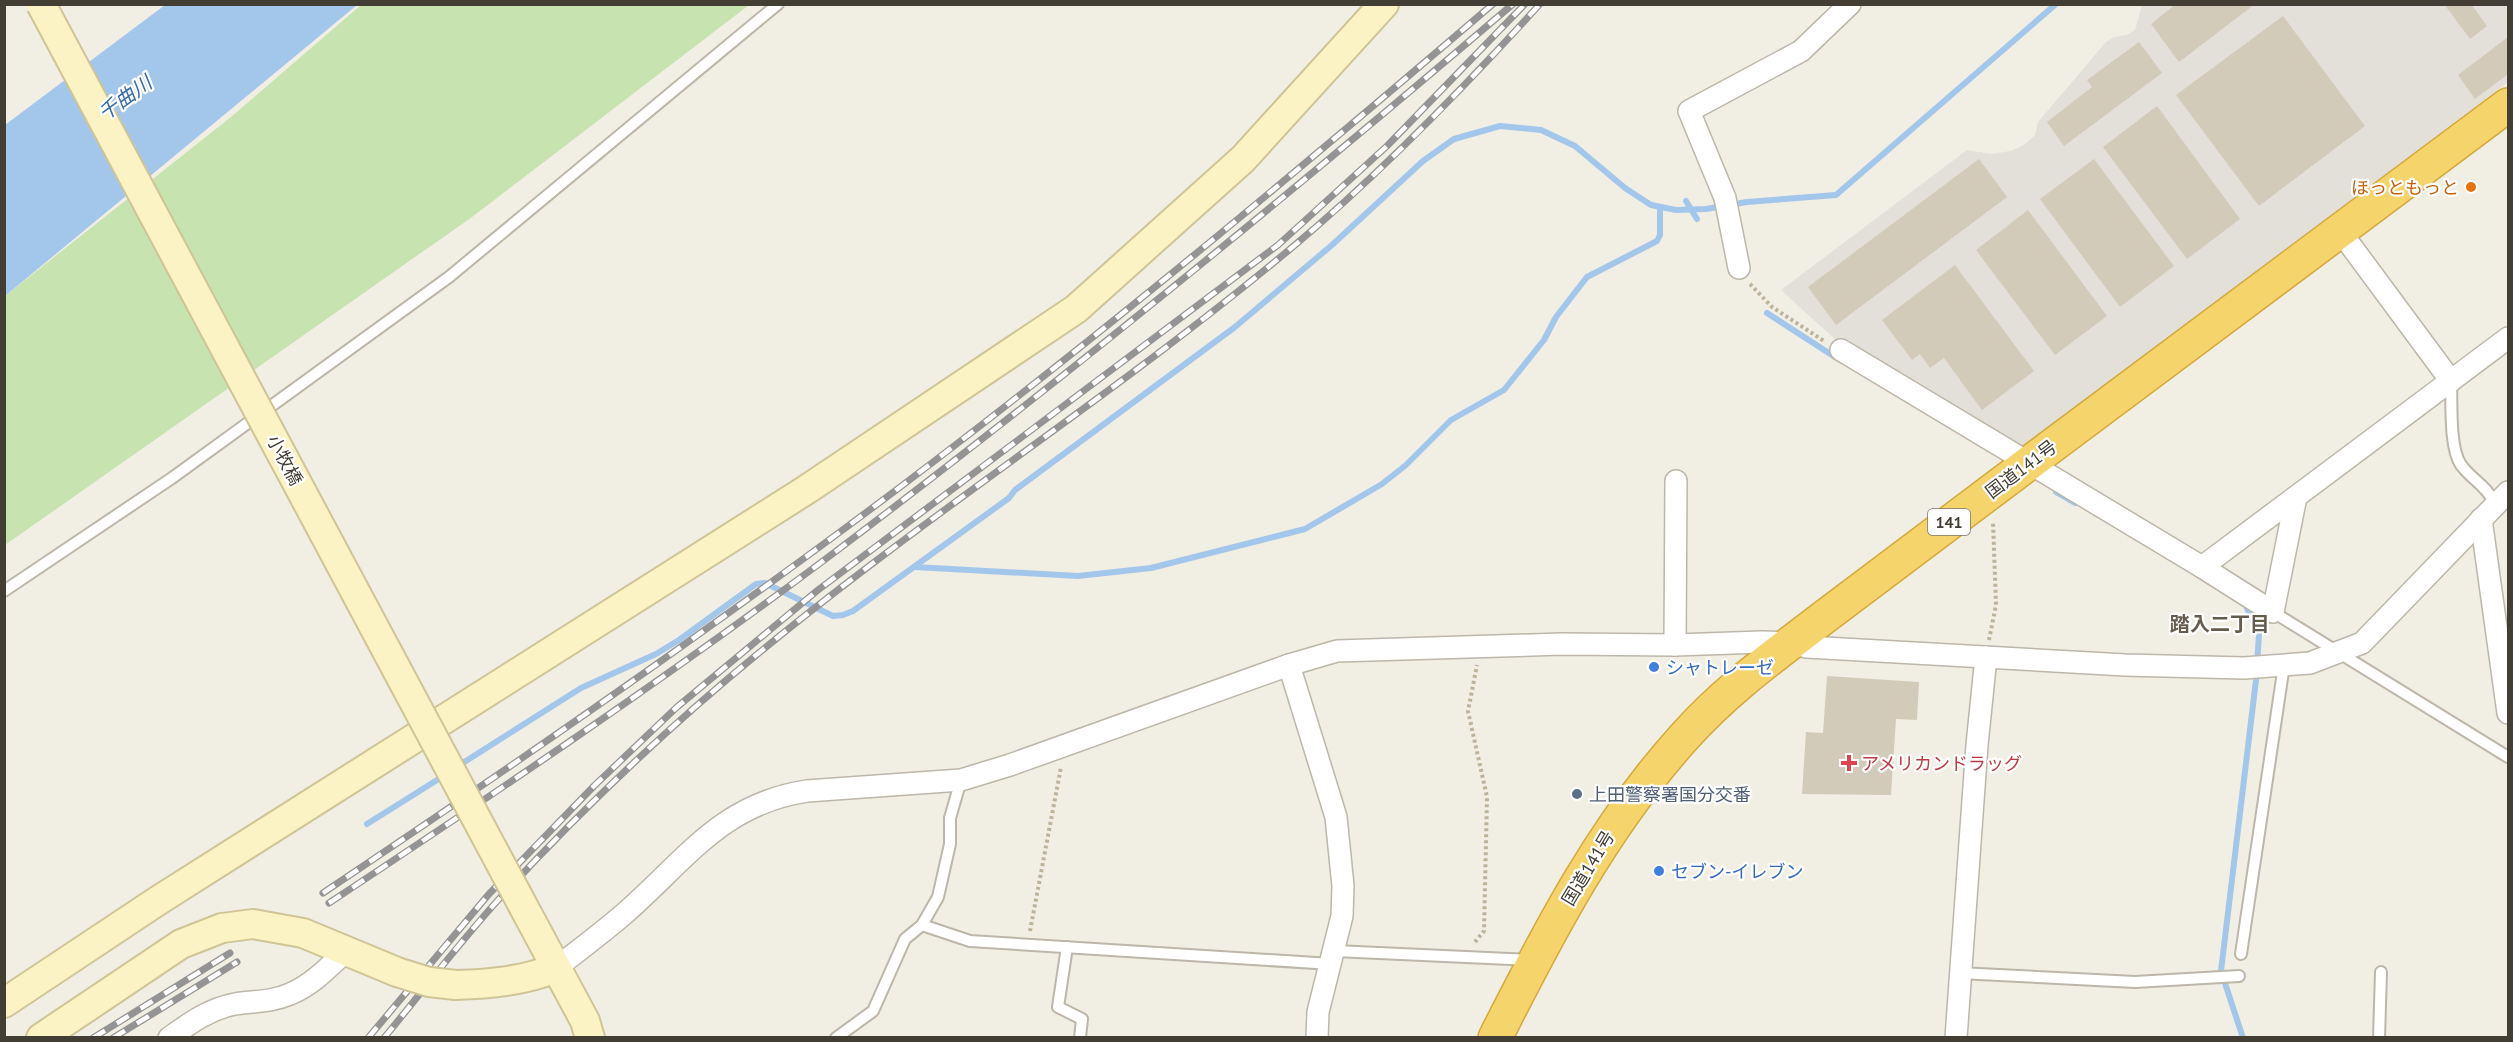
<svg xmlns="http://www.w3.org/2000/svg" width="2513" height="1042" viewBox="0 0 2513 1042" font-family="'PT Sans','Noto Sans JP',sans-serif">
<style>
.industrial{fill:#e3e0d9}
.grass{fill:#c7e3af}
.water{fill:#a3c7eb}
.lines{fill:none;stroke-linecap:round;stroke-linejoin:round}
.stream{stroke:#a3c7eb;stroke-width:6}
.building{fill:#d2cbba}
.lane-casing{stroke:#bcb7a8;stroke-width:14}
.street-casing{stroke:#bcb7a8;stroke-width:24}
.secondary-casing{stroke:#cfc496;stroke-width:32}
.highway-casing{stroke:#d3a93c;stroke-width:36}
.path{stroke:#bdb39a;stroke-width:4;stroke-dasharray:3 3;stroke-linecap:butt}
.lane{stroke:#fff;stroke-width:10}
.street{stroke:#fff;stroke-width:21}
.secondary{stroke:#fbf3c4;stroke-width:28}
.highway{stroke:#f5d46b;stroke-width:33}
.rail-casing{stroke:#949494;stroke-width:7}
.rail{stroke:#fff;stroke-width:4.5;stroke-dasharray:14;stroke-linecap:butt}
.secondary-bridge-casing{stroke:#cfc496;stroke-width:32;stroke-linecap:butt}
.secondary-bridge{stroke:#fbf3c4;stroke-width:28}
.food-dot{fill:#e8710a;stroke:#fff;stroke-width:2}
.shop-dot{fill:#3f7fe0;stroke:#fff;stroke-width:2}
.health-dot{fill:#e0444e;stroke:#fff;stroke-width:2}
.service-dot{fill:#5c6f8a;stroke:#fff;stroke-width:2}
.labels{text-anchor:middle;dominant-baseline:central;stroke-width:4.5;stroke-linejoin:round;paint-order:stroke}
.shield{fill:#fff;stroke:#7b7871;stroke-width:1.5}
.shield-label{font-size:16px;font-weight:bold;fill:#433e34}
.food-label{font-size:18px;fill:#c56008;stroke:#fff;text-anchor:end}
.street-label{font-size:18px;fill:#433e34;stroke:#fff}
.shop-label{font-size:18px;fill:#366cbe;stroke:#fff;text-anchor:start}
.health-label{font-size:18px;fill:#be3a42;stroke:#fff;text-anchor:start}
.service-label{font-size:18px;fill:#4e5e75;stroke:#fff;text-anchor:start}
.water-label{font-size:20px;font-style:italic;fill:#356ca7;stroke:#fff}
.neighbourhood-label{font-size:20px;font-weight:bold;fill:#655d4c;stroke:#fff}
</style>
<rect width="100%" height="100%" fill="#f1eee4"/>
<path class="industrial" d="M2142 5H2508V82L2019 450 1839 343 1781 290 1967 150 1991 154 2011 151 2024 145 2035 135 2038 122 2106 42 2114 37 2127 35 2135 30Z"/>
<path class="grass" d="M361 5H749L472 217 5 545V296L231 117Z"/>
<path class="water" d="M165 5H357L5 296V125Z"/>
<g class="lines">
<g class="stream">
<path d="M1686 201 1697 219"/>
<path d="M1767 313 1838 359"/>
<path d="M2056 492 2075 503"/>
<path d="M915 567 1078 576 1151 568 1305 529 1382 484 1406 465 1451 420 1504 390 1544 340 1556 317 1587 277 1657 241 1660 235V207"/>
<path d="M2241 602 2245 604 2259 634 2256 680 2221 971 2243 1038"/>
<path d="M458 766 581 688 656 654 679 640 756 584 765 583 833 616 843 615 853 611 1009 498 1015 490 1235 327 1332 245 1423 161 1454 139 1500 126 1541 130 1575 146 1625 188 1651 205 1676 210 1706 209 1747 202 1836 195 2056 4"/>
<path d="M367 824 445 775"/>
</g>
</g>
<g class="building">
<path d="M2176 4H2255L2179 62 2151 24Z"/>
<path d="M2444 4H2471L2487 26 2470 39Z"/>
<path d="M2283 16 2365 126 2259 206 2176 95Z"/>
<path d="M2508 37V74L2475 99 2458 75Z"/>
<path d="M2139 42 2162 73 2064 146 2047 122 2092 87 2087 80Z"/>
<path d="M2157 106 2240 219 2187 259 2103 147Z"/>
<path d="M1979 159 2007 197 1836 325 1808 287Z"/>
<path d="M2094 159 2174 266 2120 307 2040 199Z"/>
<path d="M2028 210 2107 316 2055 355 1976 250Z"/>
<path d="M1955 265 2034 371 1982 410 1944 358 1930 368 1920 354 1912 360 1882 320Z"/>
<path d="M1827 676 1919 682 1917 720 1896 719 1891 795 1802 794 1806 732 1823 733Z"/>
</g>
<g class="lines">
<g class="lane-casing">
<g id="lane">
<path d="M2451 381C2452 402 2449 448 2461 465 2473 481 2484 483 2495 503"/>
<path d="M4 591 172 478 449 277 778 4"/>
<path d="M2273 612 2508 757"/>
<path d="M922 925 970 941 1331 964"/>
<path d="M1067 947 1058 1007 1082 1019 1080 1038"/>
<path d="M1335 951 1531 960"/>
<path d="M2241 954 2284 665"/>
<path d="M1959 973 2135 982 2239 976"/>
<path d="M836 1038 873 1011 905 939 922 925 938 897 950 844V818L961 780"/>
<path d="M2379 1038 2381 972"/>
</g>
</g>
<g class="street-casing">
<g id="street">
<path d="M2340 231 2451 381"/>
<path d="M1739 268 1725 198 1689 111 1801 51 1850 4"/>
<path d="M1841 350 2202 567 2508 338"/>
<path d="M2481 519 2508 713"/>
<path d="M2202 567 2273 612 2296 497"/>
<path d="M1675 645 1676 481"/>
<path d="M1289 665 1336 817 1343 886 1342 916 1318 1012 1317 1038"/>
<path d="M556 968C579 950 602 933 624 914 686 860 721 804 807 791L961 780 1010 765 1289 665 1337 651 1562 644 1675 645 1762 642 1791 643 1807 647 2125 665 2244 668 2310 663 2362 643 2508 492"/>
<path d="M169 1038C190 1023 209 1009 235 1004 255 1001 272 1002 290 994 312 985 329 967 346 951"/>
<path d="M1956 1038 1977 745 1986 657"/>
</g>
</g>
<g class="secondary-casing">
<g id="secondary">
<path d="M528 915 585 1021 590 1038"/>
<path d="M456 985C490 984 524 981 556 968"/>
<path d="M4 1003 159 900 806 490 1076 309 1243 159 1384 4"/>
<path d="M41 1038 181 944 222 928 253 924 303 933 397 972"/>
</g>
</g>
<g class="highway-casing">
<path id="highway" d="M1495 1038C1549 931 1604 825 1685 736 1726 690 1775 655 1823 618 1881 574 1939 530 1997 487 2168 360 2338 232 2508 105"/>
</g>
<g class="path">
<path d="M1750 284 1772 307 1824 341"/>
<path d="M1989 640 1996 605 1993 522"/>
<path d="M1030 931 1061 767"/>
<path d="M1475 942 1484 931 1487 797 1468 711 1477 665"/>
</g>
<use href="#lane" class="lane"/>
<use href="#street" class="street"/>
<use href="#secondary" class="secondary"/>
<use href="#highway" class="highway"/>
<g class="rail-casing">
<g id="rail">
<path d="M323 893C489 782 653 669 814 551 1048 380 1272 193 1493 4"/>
<path d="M329 903C497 792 665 679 827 558 1062 381 1289 195 1513 4"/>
<path d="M93 1038 230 953"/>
<path d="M113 1038 237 962"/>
<path d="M368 1038 489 894 594 786 677 707 818 590 1278 245 1387 146 1525 4"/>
<path d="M384 1038C422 992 459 943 499 899 580 811 667 728 760 652 931 511 1119 392 1289 250 1379 175 1461 91 1540 4"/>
</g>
</g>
<use href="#rail" class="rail"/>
<g class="secondary-bridge-casing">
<g id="secondary-bridge">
<path d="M41 4 528 915"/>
<path d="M397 972 429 982 456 985"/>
</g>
</g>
<use href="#secondary-bridge" class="secondary-bridge"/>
</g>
<circle class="food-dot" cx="2471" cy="187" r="6"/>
<g class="shop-dot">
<circle cx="1654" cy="667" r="6"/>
<circle cx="1659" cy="871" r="6"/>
</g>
<path class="health-dot" d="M1846 754h6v6h6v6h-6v6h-6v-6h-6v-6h6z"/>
<circle class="service-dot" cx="1577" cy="794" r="6"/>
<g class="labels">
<rect class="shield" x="1928" y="509" width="42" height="26" rx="4.5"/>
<g class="shield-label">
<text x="1949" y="522">141</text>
</g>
<g class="food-label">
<text x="2459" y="187">ほっともっと</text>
</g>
<g class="street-label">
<text transform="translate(285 460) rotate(62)">小牧橋</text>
<text transform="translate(2021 469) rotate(-37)">国道141号</text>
<text transform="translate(1588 868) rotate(-59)">国道141号</text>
</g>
<g class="shop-label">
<text x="1666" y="667">シャトレーゼ</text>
<text x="1671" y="871">セブン-イレブン</text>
</g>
<g class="health-label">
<text x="1861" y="763">アメリカンドラッグ</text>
</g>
<g class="service-label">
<text x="1589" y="794">上田警察署国分交番</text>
</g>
<g class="water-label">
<text transform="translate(125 98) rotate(-36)">千曲川</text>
</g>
<g class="neighbourhood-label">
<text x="2220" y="624">踏入二丁目</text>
</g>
</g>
<rect width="2513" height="1042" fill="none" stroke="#433e34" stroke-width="12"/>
</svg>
